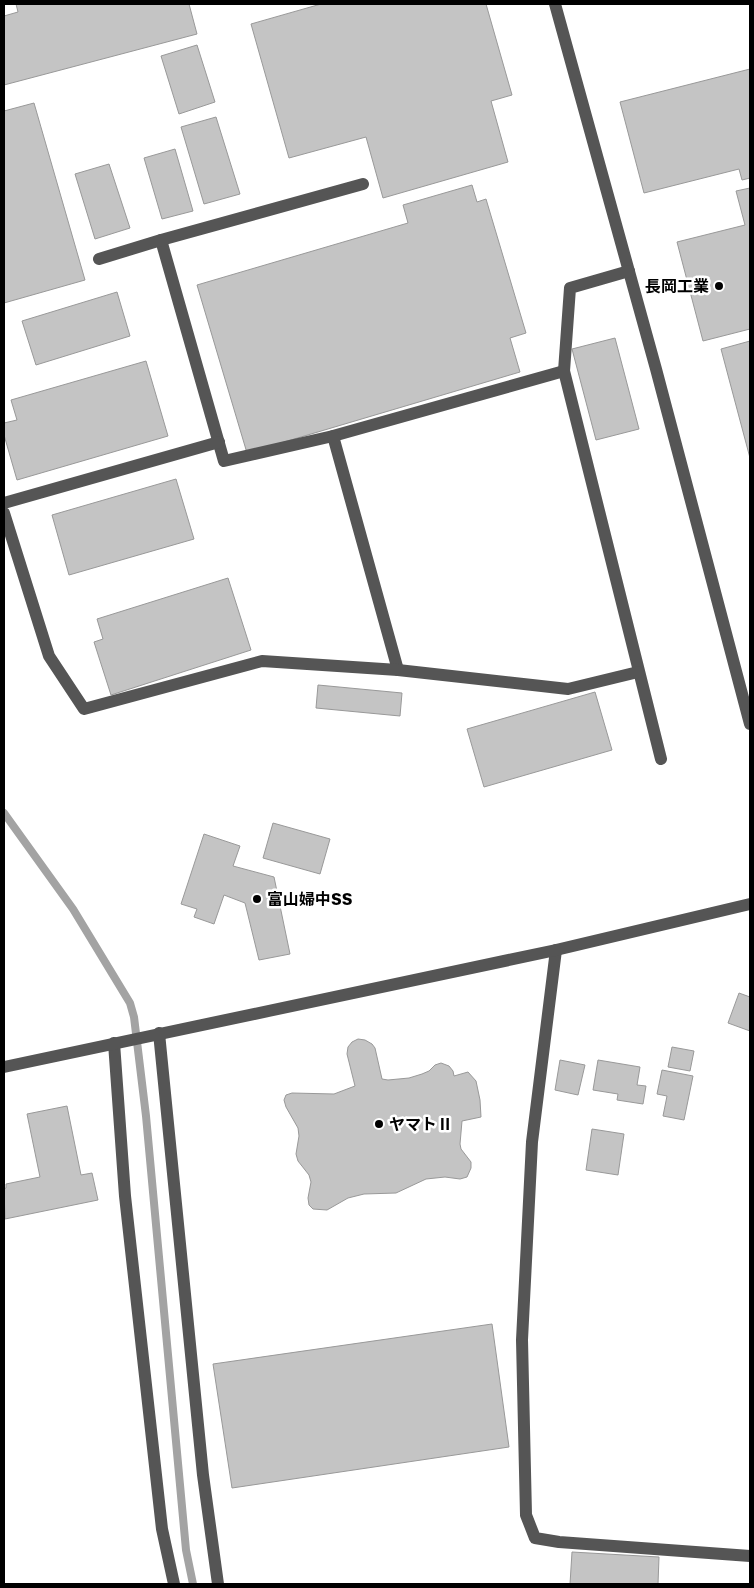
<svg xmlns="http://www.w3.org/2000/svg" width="754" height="1588" viewBox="0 0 754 1588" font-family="'Golos Text','Noto Sans JP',sans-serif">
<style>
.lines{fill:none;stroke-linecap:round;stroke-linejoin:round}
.stream{stroke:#a3a3a3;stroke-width:8}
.building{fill:#c4c4c4;stroke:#999}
.minor{stroke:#555;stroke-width:12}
.poi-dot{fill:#000;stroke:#fff;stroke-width:2}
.labels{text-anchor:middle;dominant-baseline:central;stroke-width:5;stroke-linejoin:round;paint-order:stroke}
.poi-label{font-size:16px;font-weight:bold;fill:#000;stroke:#fff;text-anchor:start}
</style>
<rect width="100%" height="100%" fill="#fff"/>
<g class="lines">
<path class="stream" d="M4 813 73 909 130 1003 134 1017 146 1116 186 1550 193 1584"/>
</g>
<g class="building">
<path d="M16 4H189L197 34 4 85V16L18 12Z"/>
<path d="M321 4H486L512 95 491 101 508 162 383 198 366 137 289 158 251 24Z"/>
<path d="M197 45 215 102 179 114 161 56Z"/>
<path d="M750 69V178L742 180 739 169 644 193 620 102Z"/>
<path d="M34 103 85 280 4 303V111Z"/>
<path d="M216 117 240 194 204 204 181 127Z"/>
<path d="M175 149 193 211 162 219 144 158Z"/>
<path d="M109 164 130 228 95 239 75 174Z"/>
<path d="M472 185 477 202 486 199 526 333 510 338 520 372 247 453 197 285 408 223 403 205Z"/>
<path d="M750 188V329L703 341 677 242 745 225 736 191Z"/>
<path d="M117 292 130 336 36 365 22 321Z"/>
<path d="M615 338 639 429 596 440 572 349Z"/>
<path d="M750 341V458L721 349Z"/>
<path d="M146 361 168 436 17 480 4 435V423L17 420 11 400Z"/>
<path d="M176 479 194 539 69 575 52 515Z"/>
<path d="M228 578 251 650 111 695 94 642 103 639 97 619Z"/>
<path d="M318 685 402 693 400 716 316 708Z"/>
<path d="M595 692 612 750 484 787 467 729Z"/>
<path d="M273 823 330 839 320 874 263 858Z"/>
<path d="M204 834 240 846 233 866 274 877 290 954 259 960 245 903 224 895 214 924 194 917 197 909 181 904Z"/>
<path d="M739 993 750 997V1031L728 1023Z"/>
<path d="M358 1039 365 1040 372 1044 375 1048 382 1079 388 1080 409 1078 422 1074 429 1071 435 1065 441 1063 449 1066 453 1071 454 1076 468 1072 476 1081 480 1100 481 1117 462 1121 460 1144 461 1149 471 1162V1168L467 1177 460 1179 445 1177 426 1179 396 1193 364 1194 348 1198 327 1210 313 1209 309 1205 308 1198 311 1182 309 1175 298 1161 296 1154 299 1136 298 1128 286 1107 284 1100 286 1095 292 1093 334 1094 355 1086 347 1054 348 1047 352 1042Z"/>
<path d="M672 1047 694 1051 690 1071 668 1067Z"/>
<path d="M560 1060 585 1065 578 1095 555 1090Z"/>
<path d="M598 1060 640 1067 637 1085 646 1086 643 1104 617 1100 618 1094 593 1090Z"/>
<path d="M662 1070 693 1076 684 1120 663 1116 667 1096 657 1094Z"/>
<path d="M67 1106 81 1175 92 1173 98 1200 5 1219 4 1189 6 1188V1184L40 1177 27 1114Z"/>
<path d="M592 1129 624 1134 618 1175 586 1170Z"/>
<path d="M492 1324 509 1447 232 1488 213 1364Z"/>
<path d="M572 1552 659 1557 658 1584H570Z"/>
</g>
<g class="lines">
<g class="minor">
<path d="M555 4 656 369 750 724"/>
<path d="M161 240 224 461 333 436 564 371"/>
<path d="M99 259 161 240 363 184"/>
<path d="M629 271 570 288 564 371 661 759"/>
<path d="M333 436 398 670"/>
<path d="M4 503 219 442"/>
<path d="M4 513 49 656 84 709 262 661 398 670 568 689 638 672"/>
<path d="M556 950 532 1142 522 1340 526 1515 535 1538 559 1542 750 1556"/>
<path d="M159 1033 203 1475 218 1584"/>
<path d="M114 1043 125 1196 162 1529 174 1584"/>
<path d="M4 1067 556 950 750 904"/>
</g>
</g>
<g class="poi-dot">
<circle cx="719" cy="286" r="5"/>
<circle cx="257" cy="899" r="5"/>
<circle cx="379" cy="1124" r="5"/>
</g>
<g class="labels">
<g class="poi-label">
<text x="709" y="286" text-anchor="end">長岡工業</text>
<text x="267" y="899">富山婦中SS</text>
<text x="389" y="1124">ヤマトⅡ</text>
</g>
</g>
<rect width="754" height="1588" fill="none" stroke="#000000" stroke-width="10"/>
</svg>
